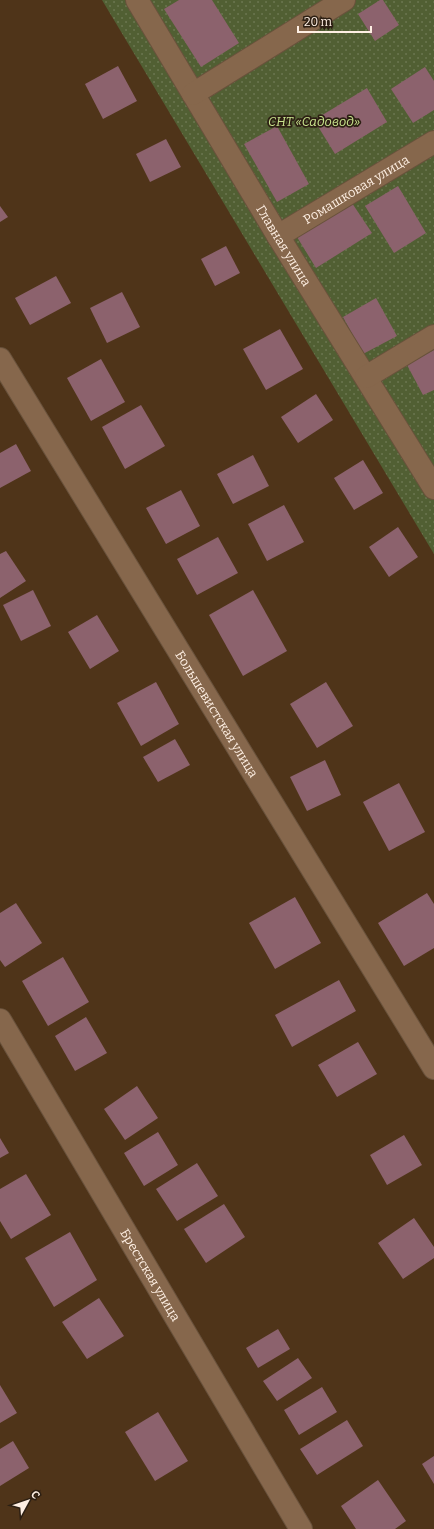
<svg xmlns="http://www.w3.org/2000/svg" width="434" height="1529" viewBox="0 0 434 1529" font-family="Bitter,serif">
<style>
.grass{fill:url(#grass-dots)}
.building{fill:#8c626d}
.lines{fill:none;stroke-linecap:round;stroke-linejoin:round}
.minor-casing{stroke:#69523c;stroke-width:24}
.minor{stroke:#86674c;stroke-width:22}
.labels{text-anchor:middle;dominant-baseline:central;stroke-width:3.5;stroke-linejoin:round;paint-order:stroke}
.park-label{font-size:13px;font-style:italic;fill:#c9e48e;stroke:#2c1f13}
.street-label{font-size:13px;fill:#feefe3;stroke:#2c1f13}
</style>
<defs>
<pattern id="grass-dots" width="8" height="8" patternUnits="userSpaceOnUse"><rect width="8" height="8" fill="#515f33"/><path d="M2 2h.1M6 6h.1" fill="none" stroke="#6b7650" stroke-width="1.8" stroke-linecap="round"/></pattern>
</defs>
<rect width="100%" height="100%" fill="#4f3419"/>
<path class="grass" d="M102 0H434V554Z"/>
<g class="building">
<path d="M179 0H212L239 43 201 67 164 9Z"/>
<path d="M380 0H383L399 25 375 41 358 14Z"/>
<path d="M118 66 137 101 103 119 85 84Z"/>
<path d="M425 67 434 81V110L413 123 391 89Z"/>
<path d="M367 88 387 122 335 154 314 120Z"/>
<path d="M277 126 309 184 277 202 244 144Z"/>
<path d="M166 139 181 167 150 182 136 154Z"/>
<path d="M398 186 426 233 394 253 365 206Z"/>
<path d="M352 203 372 233 316 268 297 237Z"/>
<path d="M0 206 8 217 0 222Z"/>
<path d="M226 246 240 273 215 286 201 259Z"/>
<path d="M56 276 71 303 30 325 15 298Z"/>
<path d="M122 292 140 327 107 343 90 308Z"/>
<path d="M376 298 397 336 363 354 343 317Z"/>
<path d="M280 329 303 369 266 390 243 349Z"/>
<path d="M434 350V390L423 395 407 365Z"/>
<path d="M101 359 125 402 91 421 67 378Z"/>
<path d="M316 394 333 420 298 443 281 417Z"/>
<path d="M141 405 165 446 125 469 102 427Z"/>
<path d="M16 444 31 471 0 488V453Z"/>
<path d="M253 455 269 486 233 504 217 474Z"/>
<path d="M363 460 383 493 354 510 334 478Z"/>
<path d="M181 490 200 526 166 544 146 508Z"/>
<path d="M284 505 304 542 267 561 248 524Z"/>
<path d="M398 527 418 557 389 577 369 547Z"/>
<path d="M218 537 238 573 197 595 177 559Z"/>
<path d="M6 551 26 581 0 598V554Z"/>
<path d="M33 590 51 626 21 641 3 605Z"/>
<path d="M253 590 287 651 243 676 209 615Z"/>
<path d="M97 615 119 651 90 669 68 632Z"/>
<path d="M156 682 179 724 141 746 117 703Z"/>
<path d="M326 682 353 726 317 748 290 704Z"/>
<path d="M175 739 190 765 158 782 143 757Z"/>
<path d="M325 760 341 795 307 811 290 777Z"/>
<path d="M399 783 425 832 389 851 363 802Z"/>
<path d="M427 893 434 904V948L404 966 378 923Z"/>
<path d="M295 897 321 943 275 969 249 923Z"/>
<path d="M16 903 42 943 5 967 0 960V913Z"/>
<path d="M63 957 89 1002 48 1026 22 981Z"/>
<path d="M339 980 356 1011 292 1047 275 1015Z"/>
<path d="M86 1017 107 1053 75 1071 55 1036Z"/>
<path d="M358 1042 377 1074 337 1097 318 1065Z"/>
<path d="M137 1086 158 1118 125 1140 104 1109Z"/>
<path d="M158 1132 178 1165 144 1186 124 1153Z"/>
<path d="M404 1135 422 1165 387 1185 370 1155Z"/>
<path d="M0 1138 9 1153 0 1158Z"/>
<path d="M197 1163 218 1196 177 1221 156 1189Z"/>
<path d="M26 1174 51 1215 11 1239 0 1221V1189Z"/>
<path d="M224 1204 245 1237 206 1263 184 1229Z"/>
<path d="M414 1218 434 1247V1258L403 1279 378 1243Z"/>
<path d="M70 1232 97 1280 54 1307 25 1258Z"/>
<path d="M99 1298 124 1336 87 1359 62 1322Z"/>
<path d="M278 1329 290 1349 258 1368 246 1348Z"/>
<path d="M298 1358 312 1378 277 1401 263 1381Z"/>
<path d="M0 1385 17 1413 0 1423Z"/>
<path d="M322 1387 337 1412 299 1435 284 1410Z"/>
<path d="M158 1412 188 1461 155 1481 125 1432Z"/>
<path d="M347 1420 363 1446 317 1475 300 1449Z"/>
<path d="M13 1441 29 1468 0 1486V1449Z"/>
<path d="M434 1456V1484L422 1464Z"/>
<path d="M378 1480 406 1521 395 1529H356L341 1506Z"/>
</g>
<g class="lines">
<g class="minor-casing">
<g id="minor">
<path id="s1" d="M137 0 278 236 434 488"/>
<path d="M193 94 344 0"/>
<path id="s2" d="M278 236 434 142"/>
<path id="s3" d="M0 359 434 1068"/>
<path d="M366 377 434 336"/>
<path id="s4" d="M0 1020 301 1529"/>
</g>
</g>
<use href="#minor" class="minor"/>
</g>
<g class="labels">
<g class="park-label">
<text x="314" y="121">СНТ «Садовод»</text>
</g>
<g class="street-label">
<text stroke="none"><textPath href="#s2" startOffset="91">Ромашковая улица</textPath></text>
<text stroke="none"><textPath href="#s1" startOffset="286">Главная улица</textPath></text>
<text stroke="none"><textPath href="#s3" startOffset="416">Большевистская улица</textPath></text>
<text stroke="none"><textPath href="#s4" startOffset="296">Брестская улица</textPath></text>
</g>
</g>
<g transform="translate(28 1501) rotate(50)" stroke="#2c1f13" stroke-width="3" paint-order="stroke">
<path d="M0-3L7 15L0 10L-7 15Z" fill="#feefe3"/>
<text y="-6" font-size="11" font-weight="bold" text-anchor="middle" fill="#feefe3">С</text>
</g>
<path d="M298 26v6h73v-6" fill="none" stroke="#feefe3" stroke-width="2"/>
<text x="304" y="26" font-size="12" fill="#feefe3" stroke="#2c1f13" stroke-width="3" paint-order="stroke">20 m</text>
</svg>
